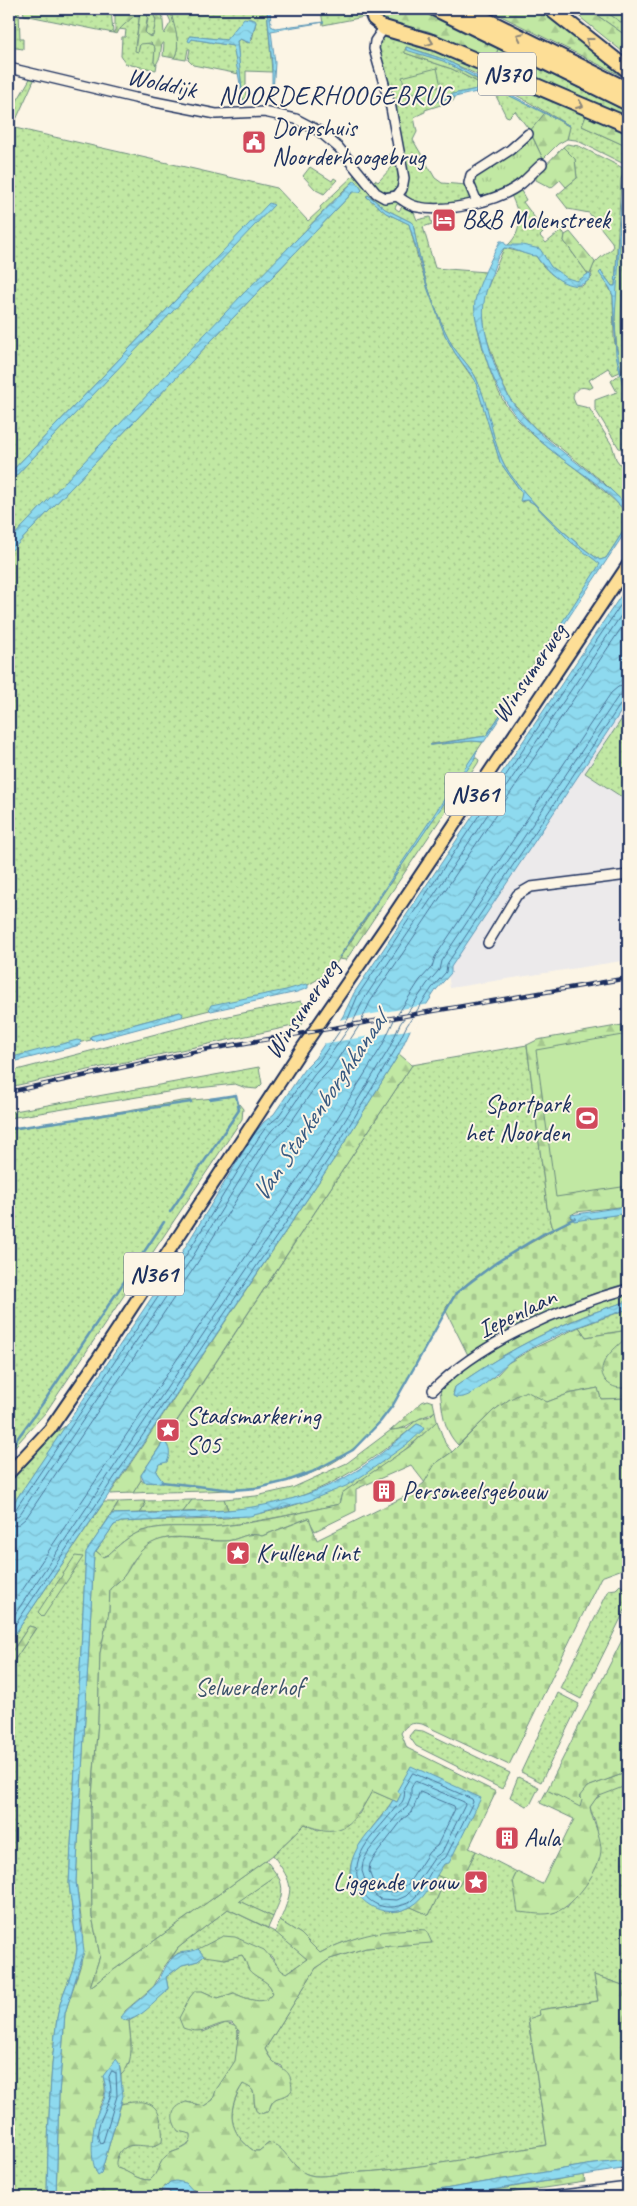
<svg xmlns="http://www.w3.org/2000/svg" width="637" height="2206" viewBox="0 0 637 2206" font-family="Caveat,sans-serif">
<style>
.built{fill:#eceaeb}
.grass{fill:url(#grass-dots);stroke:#6e8c80}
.forest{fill:url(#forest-firs);stroke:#6e8c80}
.cemetery{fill:url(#cemetery-stones);stroke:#6e8c80}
.park{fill:url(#park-tufts);stroke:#6e8c80}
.garden{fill:#c1e8a3;stroke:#6e8c80}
.water{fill:url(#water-waves);stroke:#6096b5}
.pier{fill:#fcf5e5}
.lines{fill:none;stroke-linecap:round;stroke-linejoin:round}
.shore{stroke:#497398;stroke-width:1}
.stream{stroke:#6096b5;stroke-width:2.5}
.minor-casing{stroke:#1b2f5e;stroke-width:12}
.major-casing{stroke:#1b2f5e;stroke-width:15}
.highway-casing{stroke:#1b2f5e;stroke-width:18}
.minor{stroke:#fcf5e5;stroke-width:9}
.major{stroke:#fdde96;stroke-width:11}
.highway{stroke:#fdde96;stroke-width:14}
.rail-casing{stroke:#1b2f5e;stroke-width:4.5}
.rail{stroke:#fcf5e5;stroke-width:2.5;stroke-dasharray:8;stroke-linecap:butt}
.oneway{stroke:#8c867a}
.labels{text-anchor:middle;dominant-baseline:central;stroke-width:4;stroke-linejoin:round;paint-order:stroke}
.shield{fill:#fcf5e5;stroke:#5e6a86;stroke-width:1}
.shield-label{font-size:24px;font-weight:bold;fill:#1b2f5e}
.street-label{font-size:25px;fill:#1b2f5e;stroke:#fcf5e5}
.poi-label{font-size:25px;fill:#1b2f5e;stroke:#fcf5e5;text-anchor:start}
.park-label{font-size:25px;fill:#3c546c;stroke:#fcf5e5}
.neighbourhood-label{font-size:26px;letter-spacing:1px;fill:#1b2f5e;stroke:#fcf5e5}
.water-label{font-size:26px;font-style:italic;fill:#385a82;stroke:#fcf5e5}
</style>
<defs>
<pattern id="grass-dots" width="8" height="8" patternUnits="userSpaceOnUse" patternTransform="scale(1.25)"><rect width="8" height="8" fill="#c1e8a3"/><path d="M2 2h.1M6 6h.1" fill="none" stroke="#a5c78f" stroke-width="1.8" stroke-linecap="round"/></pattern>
<pattern id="forest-firs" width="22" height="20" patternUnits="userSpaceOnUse" patternTransform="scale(1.25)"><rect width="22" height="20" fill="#c1e8a3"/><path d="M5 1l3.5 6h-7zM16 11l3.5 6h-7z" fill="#a5c78f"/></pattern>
<pattern id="cemetery-stones" width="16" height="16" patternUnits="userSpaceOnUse" patternTransform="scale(1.25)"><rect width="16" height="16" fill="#c1e8a3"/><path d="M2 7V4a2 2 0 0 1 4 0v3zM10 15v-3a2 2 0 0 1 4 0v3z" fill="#a5c78f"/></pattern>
<pattern id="park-tufts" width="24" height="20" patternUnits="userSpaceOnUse" patternTransform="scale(1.25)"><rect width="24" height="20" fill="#c1e8a3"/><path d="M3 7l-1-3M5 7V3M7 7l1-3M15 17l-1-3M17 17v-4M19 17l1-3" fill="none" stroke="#a5c78f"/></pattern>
<pattern id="water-waves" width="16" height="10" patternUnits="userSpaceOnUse" patternTransform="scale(1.25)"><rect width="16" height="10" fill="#8edaef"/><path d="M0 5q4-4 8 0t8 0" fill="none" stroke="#7abbcf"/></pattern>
</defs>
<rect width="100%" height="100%" fill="#fcf5e5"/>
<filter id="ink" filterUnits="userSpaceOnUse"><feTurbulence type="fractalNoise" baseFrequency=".02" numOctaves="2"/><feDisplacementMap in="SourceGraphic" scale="10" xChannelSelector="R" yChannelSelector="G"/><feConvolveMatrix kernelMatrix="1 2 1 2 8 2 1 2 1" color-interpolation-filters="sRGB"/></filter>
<g filter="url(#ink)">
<path class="built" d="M628 694V960L450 988 447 966Z"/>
<g class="grass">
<path d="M9 9H19L20 39H23V49L9 47Z"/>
<path d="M23 9H111L113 33 24 15Z"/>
<path d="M136 9H151L156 20 153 36 147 35 145 33 148 19 140 13 135 46 138 52 140 44 143 42 153 45 155 48 154 62 157 64 156 70 126 64 121 56 122 37H125L126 30 119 29Z"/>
<path d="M171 9H267L272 72 246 71V99L243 100 237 41 240 39 248 43 252 40 256 22C242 10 236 33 227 40L189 36 190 41 192 39 233 46 239 74 193 65 188 60 190 49H188L186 60 174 58C183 43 171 24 171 9Z"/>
<path d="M321 9H363L364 17 323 25Z"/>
<path d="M588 9H602L628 27V37Z"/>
<path d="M387 35 408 37 578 108 586 116 582 126 628 147V166L576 140 567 139 570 126C518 96 464 63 406 47L405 53 452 69 487 87 433 98V102L455 97 453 101 425 110V112L414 117 417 132 413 140 435 178 442 183 467 185 471 197C462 210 421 205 408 200L406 194 408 180 378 49V43Z"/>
<path d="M498 49 628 112V119L493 62Z"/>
<path d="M31 77 35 78 15 122V128L277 188 308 221 321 209 320 207 354 175 369 191 387 202 398 201 403 203 401 206 397 204 395 208 399 211 404 204 413 210 417 220 430 217 432 224 423 227 435 268 486 272C473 303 474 317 483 349 489 368 495 388 506 405 530 440 569 461 600 488 610 496 619 505 628 514V524L606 558 600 560C572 542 515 490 502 460 490 435 488 406 477 380 471 366 458 356 451 343 432 307 419 263 413 223L385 209 368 195 366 196 386 213 409 224 420 266 445 335 455 353 476 383 500 462 522 493 521 502 527 500 533 503 571 542 599 562 600 566 486 736 431 744V745L472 741 483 742 335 965 325 975 308 985 209 1009 210 1010 182 1017 180 1012 91 1036V1040L9 1058V553L353 192 362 190 356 181H354L343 191 9 541V483L273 205 194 281 9 474V115Z"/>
<path d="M492 88 496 89 545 113 530 131 515 111 509 117 506 116Z"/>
<path d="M567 144 579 146 625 169 621 179 615 286H612L601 271 613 296 614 338 620 372 613 375 608 368 589 380 593 387 589 389C581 385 573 389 573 398L576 405 589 408 612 445 616 459 628 475V507L603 482 534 427 510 399 502 383 486 336 482 309 484 296 504 248 536 256C546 273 562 285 582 286L592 277C588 264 603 256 613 248L612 242 589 213 568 209 557 195 577 178 575 159 563 147Z"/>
<path d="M395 153 399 184 393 191 384 192 372 183 375 180 378 182 392 167 389 154Z"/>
<path d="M310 167 332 181 334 178 337 180 324 194 316 190 303 176Z"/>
<path d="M520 189 526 200 523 202 538 222 537 224 543 233 540 236 546 243 562 230 565 235 564 241 588 274C585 276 582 280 578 281 565 283 547 266 544 255L508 245C525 229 519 213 511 195Z"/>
<path d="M620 374C624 390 637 438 622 449L619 448 595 409V400L617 392 611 381Z"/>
<path d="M628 710V801L585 773Z"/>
<path d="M301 1001 306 1006 305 1019 302 1024 9 1087V1072L214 1019Z"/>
<path d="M527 1045 547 1207 553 1229 497 1262 456 1293 393 1405C381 1420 369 1436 354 1448 292 1499 207 1489 133 1493L141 1480 144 1482 163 1483 156 1472 159 1463H163L168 1446 164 1441 412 1065Z"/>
<path d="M259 1067 262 1084 257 1089 246 1088 235 1084 180 1090 9 1118V1112Z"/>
<path d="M236 1096 239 1104 243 1109 242 1119 46 1412 9 1453V1130L182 1101Z"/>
<path d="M628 1292V1301L589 1314 587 1305Z"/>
<path d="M628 1309V1330L586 1337 579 1327Z"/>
<path d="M435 1411 437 1421C409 1450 375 1472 342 1493L339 1504C301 1513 262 1521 222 1526 196 1529 167 1523 142 1531 128 1536 118 1546 108 1555L103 1557 96 1551 114 1525 121 1522C164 1519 208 1522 250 1515 299 1508 347 1488 386 1458 400 1448 415 1441 422 1426L417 1424C358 1472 307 1506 228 1510L224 1499 256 1496 292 1488 347 1463 391 1430 407 1428 418 1419 430 1416Z"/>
<path d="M67 1425 9 1510V1482L28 1463 49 1437Z"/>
<path d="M192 1500 183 1512 140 1513 145 1506 144 1501Z"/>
<path d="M104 1502H119L86 1553 69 1884 77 1949C75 1973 60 1994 57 2018 49 2077 48 2138 47 2197H9V1668L36 1628 29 1626 9 1656V1643Z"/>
<path d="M620 1585 627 1590 628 1604 581 1699 560 1688 609 1590 616 1589Z"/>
<path d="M558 1693 579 1704 541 1782 521 1772Z"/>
<path d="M414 1730 423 1731 510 1773 502 1789 416 1746 409 1736Z"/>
<path d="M518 1777 539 1787 530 1805 526 1806 510 1797Z"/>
<path d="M628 1785V1987L594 1975 598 2001 539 2010 540 2015 528 2020 547 2145C481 2156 415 2170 348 2173 337 2174 321 2178 310 2175 293 2172 285 2149 269 2143L259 2151H254C228 2133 226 2110 243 2084 246 2085 251 2087 253 2091 256 2099 250 2120 269 2111 272 2098 277 2097 289 2094L282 2066 273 2062 265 2049 316 1968 330 1959 366 1948 432 1942 411 1929C379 1933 350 1937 320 1953L301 1934 280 1921C294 1886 294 1886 273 1855L305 1824 318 1830 359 1814 372 1791 393 1800C381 1820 338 1860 353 1884 359 1893 376 1904 385 1912L399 1911 411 1907 429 1915 446 1879 459 1884 476 1851 517 1872 513 1880 567 1907C591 1876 606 1868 596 1825 595 1819 591 1813 590 1807 596 1793 615 1789 628 1785Z"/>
<path d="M277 1875C287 1890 279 1902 273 1917L238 1901Z"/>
<path d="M228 1909 279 1934 307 1959 287 1973 282 1972 271 1956 178 1953 171 1959 178 1948Z"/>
<path d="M213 1955 225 1959 242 1955C246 1960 246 1964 249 1969 254 1977 267 1980 271 1988 272 1990 272 1993 271 1995 265 2008 242 1997 234 1993L218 1998 202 1991 203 2032 226 2023 237 2027C239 2032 237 2057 235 2062 228 2076 217 2084 213 2100L204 2106 186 2102 192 2139C186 2151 173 2149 165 2157 159 2163 158 2174 150 2180 136 2180 130 2172 117 2168L115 2164C120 2141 134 2145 153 2146L130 2102 121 2104V2075L129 2064 131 2044 129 2021 136 2017 166 1992 168 1988 166 1977 182 1965 198 1961 204 1956Z"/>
</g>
<g class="forest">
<path d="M115 9 137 10C133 21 121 24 117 34L113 33 115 30Z"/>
<path d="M151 9H162L164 34 171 22 165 9H171C172 25 183 43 174 58L163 56 164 43H162L160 57 156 65 154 62 155 48 151 43 140 44 138 52 135 51 140 13 143 10 148 13 145 33 150 37 153 36 156 20Z"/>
<path d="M377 9H416L498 49 493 62 428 31 387 23 378 17Z"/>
<path d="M487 9H545L628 76V79Z"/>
<path d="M570 9H588L628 37V56Z"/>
<path d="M602 9H628V27Z"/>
<path d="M405 49 444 61 489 86 487 87 452 69 405 53Z"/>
<path d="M545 113 570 127 567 139 558 144 543 159 530 131Z"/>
<path d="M586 116 628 133V147L582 126Z"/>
<path d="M563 147 575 159 577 178 566 187 560 180 551 188 536 180V175Z"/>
<path d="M628 177C628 225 622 274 621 322 621 348 628 372 628 398 604 328 619 250 625 178Z"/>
<path d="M570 232 595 262 590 274H588L564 241 565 235Z"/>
<path d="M475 757 479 760 478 763 346 960 339 959Z"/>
<path d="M628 1024V1206L576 1212 571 1215 572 1220 553 1229 547 1207 527 1045 537 1040Z"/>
<path d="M399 1054 412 1065 141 1475V1480L133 1493 110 1494 336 1156Z"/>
<path d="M587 1305 589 1314C541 1333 497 1357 455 1387L453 1393 463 1397 496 1376 508 1363 532 1349 579 1327 586 1337 628 1330V1336L606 1358 622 1389 628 1387V1398L600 1399 598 1388 568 1394 547 1402 510 1399 493 1411 458 1445C443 1430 442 1409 440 1388 483 1351 534 1326 587 1305Z"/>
<path d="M427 1400 433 1402 435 1411C429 1416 423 1416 417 1420 405 1426 405 1429 391 1430L422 1402Z"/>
<path d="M437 1421 445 1443 452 1452 435 1464 425 1483 411 1465 356 1489V1511L315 1531 308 1518 262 1536C245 1531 241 1540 225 1541 190 1542 166 1525 137 1556 131 1562 129 1570 124 1576 120 1581 114 1585 110 1589L109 1612 100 1653 98 1721 91 1809 92 1916 100 1956 90 1987 266 1860 277 1875 239 1901 273 1917 268 1928 228 1909 178 1948 162 1970 154 1986 125 2011 123 2020 129 2021C130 2039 136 2061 121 2075L119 2063 103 2076C109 2099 100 2098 97 2117 93 2134 93 2155 96 2172L101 2173 121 2104C141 2100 157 2099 161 2122 162 2129 163 2135 162 2142 148 2153 130 2136 119 2154 116 2159 115 2163 117 2168 131 2172 136 2180 150 2180 158 2174 159 2162 166 2156 175 2148 193 2151 191 2134L178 2131C170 2118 170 2108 186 2102L204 2106 213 2100 216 2090 235 2061 239 2031 232 2023C212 2022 207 2037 183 2028L179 2018 190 1997 195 1991H202L218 1998 234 1993C242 1997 264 2007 271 1995 272 1993 272 1991 271 1988 267 1980 254 1977 249 1970 246 1964 246 1960 242 1955L225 1959 204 1956 198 1949 223 1936 235 1937 264 1950 282 1971 287 1973 307 1959 275 1932 280 1921 301 1934 320 1953C352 1936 390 1927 426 1930L432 1943 366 1948 330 1959 316 1968 265 2049C267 2053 270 2059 274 2062 287 2073 291 2070 292 2090 284 2102 273 2091 269 2111 250 2120 256 2099 253 2091 251 2087 246 2086 243 2084 226 2109 228 2133 254 2151H259L269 2143C286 2145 292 2171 310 2175 320 2178 337 2174 348 2173 414 2170 481 2156 547 2145L528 2019 540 2015 539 2010 598 2001 594 1975 628 1987V2160L587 2165 397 2197H199L194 2190 165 2186 158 2197H56L59 2095 65 2013 81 1964 83 1933 76 1881 94 1554 96 1551 103 1557 108 1555C118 1546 128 1536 142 1531 167 1523 196 1529 222 1526 262 1522 300 1513 339 1504L342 1493 412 1445Z"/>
<path d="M224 1499 228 1510 183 1512 192 1500Z"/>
<path d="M144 1501 145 1506 140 1513 112 1514 119 1502Z"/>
<path d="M75 1556 83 1557 43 1617 38 1612Z"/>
<path d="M29 1626 36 1628 9 1668V1656Z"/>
<path d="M628 1772V1785L597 1797 590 1807C592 1821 600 1833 601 1848 602 1868 574 1906 556 1912 545 1916 530 1913 518 1912L513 1880 517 1872 542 1884 574 1819 540 1803 547 1790 580 1806V1793L587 1787Z"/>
<path d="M436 1875 446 1879 429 1915 411 1907 422 1896Z"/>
<path d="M584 2175 585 2182 482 2197 483 2192Z"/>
</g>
<g class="cemetery">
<path d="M628 1213V1283C590 1293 554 1309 518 1327 501 1336 484 1344 468 1355L445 1309 456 1293 471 1280 497 1262 564 1224 572 1220Z"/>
<path d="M628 1336V1387C620 1389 612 1388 606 1381 592 1364 617 1347 628 1336Z"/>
<path d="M598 1388 601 1399 628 1398V1567L601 1577 509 1765 422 1724C413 1722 406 1724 401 1733L407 1748 496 1792 469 1848 476 1851 459 1885 436 1875 444 1863 401 1794 397 1802 372 1791C355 1822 342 1841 305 1824L273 1855 90 1987 100 1956 92 1916 91 1809 98 1721 100 1653 109 1612 110 1589C114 1585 120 1581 124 1576 130 1568 134 1558 142 1550 166 1528 196 1542 225 1541 241 1540 245 1531 262 1536L309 1518 317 1540 410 1494 424 1483 435 1464 452 1452 493 1411 510 1399 526 1391 547 1402 568 1394Z"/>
<path d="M628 1628V1772L587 1787 579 1797 582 1800 580 1807 547 1790Z"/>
</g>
<path class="park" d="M531 134 543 159C526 177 508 188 484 197 476 195 471 187 473 178Z"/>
<g class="garden">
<path d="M437 68 441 86 407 95 402 77Z"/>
<path d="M628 212V353L623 355V274Z"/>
<path d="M628 1034V1186L556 1197 536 1050Z"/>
</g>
<g class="water">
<path d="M267 9H270L271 26 275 28 324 22 271 31 275 63 272 106V65Z"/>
<path d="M244 18 255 20 256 22 250 43 240 39 237 41 243 100 233 46 192 39 190 42 188 41 190 36 226 40Z"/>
<path d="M406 47 446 60 570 126 494 88 433 102V98L487 87 489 85 443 61 406 50Z"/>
<path d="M623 174 628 175V177L624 179 615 318 616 346 628 405 616 355 613 296 610 288 599 273 601 271 612 286H615Z"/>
<path d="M354 181H356L362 190 360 192H353L9 553V541L242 295Z"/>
<path d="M368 195 385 209 413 223C419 263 432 307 451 343 458 356 471 366 477 380 489 405 491 435 502 460 514 488 573 544 600 560L606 558 628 524V528L559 632 557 630 600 564 571 542 533 503 527 500 520 501 522 493 500 462 475 380 455 353 445 335 428 290 409 224 386 213 367 197Z"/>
<path d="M269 203 274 205 9 483V474Z"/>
<path d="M500 241H503L506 245H522L540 249 551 267 567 278 577 281 588 274 591 275 590 279C571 297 547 272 536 256 525 256 516 248 504 248 496 256 493 272 489 283 480 306 483 326 490 350 495 367 501 384 510 399 540 444 593 468 628 507V516C610 490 581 473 556 454 514 421 493 391 481 339 478 328 473 313 475 301 479 281 491 260 500 241Z"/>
<path d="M628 585V701L451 967V973L436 990 410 1030 399 1054 336 1156 9 1643V1510L181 1254 254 1134 264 1122 274 1114 305 1068 315 1058 343 1016 354 993Z"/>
<path d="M552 639 484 742 472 741 430 745 486 736Z"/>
<path d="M477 750 474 760 339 957Z"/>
<path d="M306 984 308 985V988L297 992 211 1011 209 1009 211 1005 286 990Z"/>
<path d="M180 1012 183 1014 182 1017 93 1041 90 1038 91 1036Z"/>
<path d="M77 1040 81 1041 80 1045 9 1063V1058Z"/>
<path d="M628 1206V1213L574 1221 571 1215Z"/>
<path d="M628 1301V1309C588 1323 544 1337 509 1362 498 1371 469 1405 453 1396L455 1387C508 1349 566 1320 628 1301Z"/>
<path d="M417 1424 422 1426 424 1429 410 1442 365 1474 346 1486 308 1501 250 1516 121 1522 114 1525 94 1554 76 1881 84 1952 65 2013 59 2095 56 2197H47C48 2138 49 2077 57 2018 60 1994 75 1973 77 1949L69 1884 86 1552 112 1514C185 1512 262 1516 330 1485 362 1471 390 1447 417 1424Z"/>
<path d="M164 1441C170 1448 171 1454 167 1462L159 1464 156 1472 164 1483 144 1482 141 1475Z"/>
<path d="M411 1766 481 1798 449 1863 444 1864C435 1877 426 1898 412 1906 380 1924 343 1895 352 1861 357 1840 382 1820 393 1800L397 1802 401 1794 397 1791Z"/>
<path d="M198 1949 204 1956 198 1961 182 1965 166 1977 168 1988 166 1992C155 2001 138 2022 123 2020L121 2017C130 2005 146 1996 156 1984 164 1974 164 1964 176 1955 181 1951 190 1953 198 1949Z"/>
<path d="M116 2059 119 2063 123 2096 101 2173 98 2175C89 2161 92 2133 96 2117 99 2108 105 2101 106 2091 106 2086 104 2081 103 2076Z"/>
<path d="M628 2160V2168L448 2197H397L587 2165Z"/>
<path d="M176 2181 186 2183 199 2197H172L169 2191 162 2190 170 2182Z"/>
</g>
<path class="pier" d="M430 1004 414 1029 321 1044 338 1020Z"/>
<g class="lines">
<g class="shore">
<path d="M9 1512 15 1510 185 1257 259 1137 267 1126 278 1117 309 1071 319 1061 348 1019 358 995 628 594"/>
<path d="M9 1519 15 1518 20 1514 190 1261 264 1141 272 1130 283 1120 314 1075 324 1064 353 1022 364 999 628 605"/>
<path d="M9 1526 19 1524 26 1518 196 1265 270 1145 289 1125 320 1080 331 1069 359 1026 370 1002 628 618"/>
<path d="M9 1610 320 1146 382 1046 394 1020 420 980 432 967 435 957 611 693 618 687 628 685"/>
<path d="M9 1623 327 1150 389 1049 400 1024 427 984 439 970 441 961 617 698 622 694 628 693"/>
<path d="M9 1634 332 1154 394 1052 406 1027 432 988 446 972 447 964 622 702 628 699"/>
<path d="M413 1773 472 1799 473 1802 446 1857C429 1864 426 1890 411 1901 403 1907 387 1909 378 1905 369 1901 363 1895 360 1886 346 1855 379 1831 395 1808 403 1804 406 1797 404 1788Z"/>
<path d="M415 1781 464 1802 465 1805 442 1852 435 1857 413 1889 406 1896 397 1900 380 1899 368 1889 362 1871 363 1862 368 1852 399 1813 407 1807 411 1797V1789Z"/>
<path d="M420 1792 454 1806 455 1809 437 1846 429 1852 408 1884 396 1892H383L374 1885 369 1871 370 1864 375 1856 403 1819 412 1812Z"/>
<path d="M112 2071 116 2073 117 2096 103 2142 100 2143C92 2130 107 2110 110 2097 112 2090 110 2084 109 2077Z"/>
</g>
<g class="stream">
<path d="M9 1129 191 1102"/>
<path d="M170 1212 239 1110 236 1095 210 1099"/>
<path d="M9 1450 43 1403 164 1222"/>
<path d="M162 1482 232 1490 258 1488 287 1481 312 1472 353 1450 380 1422 393 1405 456 1293 497 1262 543 1234 575 1218"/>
<path d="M586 2197 604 2194"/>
</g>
<g class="minor-casing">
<g id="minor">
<path d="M384 28 375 41 374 49 391 108 404 178 402 189 397 196"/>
<path d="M9 68 135 98 216 114 264 112 296 119 319 131 339 148 376 193 385 198 397 196"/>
<path d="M397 196C404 201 410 206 418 207 446 213 500 201 522 183 529 177 535 170 542 164"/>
<path d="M477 202 469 183 471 175 510 150 528 134"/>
<path d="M488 943 517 895 531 887 628 875"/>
<path d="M433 1390C482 1341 562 1307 628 1289"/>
<path d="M546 2197 628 2187"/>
</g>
</g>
<g class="major-casing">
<g id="major">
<path d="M369 9 373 19 384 28"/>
<path d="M9 1473 50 1429 92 1368 301 1050 389 922 628 565"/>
</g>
</g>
<g class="highway-casing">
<g id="highway">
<path d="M436 9 628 103"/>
<path d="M464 9 628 90"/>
<path d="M551 9 628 70"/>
<path d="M384 28 435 43 628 125"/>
</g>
</g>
<use href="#minor" class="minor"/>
<use href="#major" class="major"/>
<use href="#highway" class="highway"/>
<g class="rail-casing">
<path id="rail" d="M9 1092 198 1051 628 978"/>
</g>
<use href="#rail" class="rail"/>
</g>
<defs><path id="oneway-chevron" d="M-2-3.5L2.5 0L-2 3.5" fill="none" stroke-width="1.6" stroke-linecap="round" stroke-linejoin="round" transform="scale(1.25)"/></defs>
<g class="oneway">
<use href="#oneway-chevron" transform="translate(520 36) rotate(-154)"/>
<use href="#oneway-chevron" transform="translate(589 41) rotate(-143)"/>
<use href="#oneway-chevron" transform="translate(430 42) rotate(21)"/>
<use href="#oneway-chevron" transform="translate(580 105) rotate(23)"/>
</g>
</g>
<defs>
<g id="civic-square" transform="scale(1.25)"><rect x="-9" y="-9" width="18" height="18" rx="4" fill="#d1495b" stroke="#fcf5e5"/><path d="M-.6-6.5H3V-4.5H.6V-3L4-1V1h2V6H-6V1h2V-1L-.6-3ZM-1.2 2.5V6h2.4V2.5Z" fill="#fff"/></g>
<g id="hotel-square" transform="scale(1.25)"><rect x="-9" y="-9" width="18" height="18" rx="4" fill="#d1495b" stroke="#fcf5e5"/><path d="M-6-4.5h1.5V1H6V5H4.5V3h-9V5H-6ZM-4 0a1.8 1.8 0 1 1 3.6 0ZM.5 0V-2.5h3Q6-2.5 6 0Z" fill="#fff"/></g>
<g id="stadium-square" transform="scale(1.25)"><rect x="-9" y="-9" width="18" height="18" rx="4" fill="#d1495b" stroke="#fcf5e5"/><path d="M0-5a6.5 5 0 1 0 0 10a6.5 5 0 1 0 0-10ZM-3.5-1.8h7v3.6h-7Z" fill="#fff"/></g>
<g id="sight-square" transform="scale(1.25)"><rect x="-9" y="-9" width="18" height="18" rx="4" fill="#d1495b" stroke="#fcf5e5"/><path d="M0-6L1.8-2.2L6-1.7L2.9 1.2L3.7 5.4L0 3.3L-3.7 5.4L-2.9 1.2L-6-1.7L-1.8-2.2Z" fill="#fff"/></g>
<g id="building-square" transform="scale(1.25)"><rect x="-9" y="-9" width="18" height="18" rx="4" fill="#d1495b" stroke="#fcf5e5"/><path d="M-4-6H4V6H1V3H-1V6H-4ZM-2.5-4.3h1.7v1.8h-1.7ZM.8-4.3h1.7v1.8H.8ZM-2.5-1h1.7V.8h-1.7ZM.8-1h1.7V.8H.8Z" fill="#fff"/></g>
</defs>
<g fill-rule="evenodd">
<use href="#civic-square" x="254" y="142"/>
<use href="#hotel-square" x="444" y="220"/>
<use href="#stadium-square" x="587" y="1118"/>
<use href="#sight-square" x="168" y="1430"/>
<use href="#building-square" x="384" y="1491"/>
<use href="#sight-square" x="238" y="1553"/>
<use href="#building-square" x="507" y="1838"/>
<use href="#sight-square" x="476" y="1882"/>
</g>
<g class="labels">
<g class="shield">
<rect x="478" y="52.5" width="58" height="43" rx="4"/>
<rect x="445" y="772.5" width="60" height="43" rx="4"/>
<rect x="124" y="1252.5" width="60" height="43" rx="4"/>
</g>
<g class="shield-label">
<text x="507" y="74">N370</text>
<text x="475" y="794">N361</text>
<text x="154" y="1274">N361</text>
</g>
<g class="street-label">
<text transform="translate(162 83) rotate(12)">Wolddijk</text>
<text transform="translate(529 673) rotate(-56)">Winsumerweg</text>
<text transform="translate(302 1009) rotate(-56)">Winsumerweg</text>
<text transform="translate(517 1313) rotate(-26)">Iepenlaan</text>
</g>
<g class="poi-label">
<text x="272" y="128">Dorpshuis<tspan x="272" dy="29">Noorderhoogebrug</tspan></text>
<text x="462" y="220">B&amp;B Molenstreek</text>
<text x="570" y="1104" text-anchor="end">Sportpark<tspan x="570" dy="29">het Noorden</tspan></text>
<text x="186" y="1416">Stadsmarkering<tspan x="186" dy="29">S05</tspan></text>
<text x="402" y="1491">Personeelsgebouw</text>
<text x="256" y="1553">Krullend lint</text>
<text x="524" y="1838">Aula</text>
<text x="458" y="1882" text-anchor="end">Liggende vrouw</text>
</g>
<g class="park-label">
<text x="249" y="1687">Selwerderhof</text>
</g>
<g class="neighbourhood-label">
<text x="335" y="95">NOORDERHOOGEBRUG</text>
</g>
<g class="water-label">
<text transform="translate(319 1107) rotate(-56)">Van Starkenborghkanaal</text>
</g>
</g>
<rect width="637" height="2206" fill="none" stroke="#fcf5e5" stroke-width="30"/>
<rect x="15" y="15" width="607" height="2176" fill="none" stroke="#1b2f5e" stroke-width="2" filter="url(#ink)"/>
</svg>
